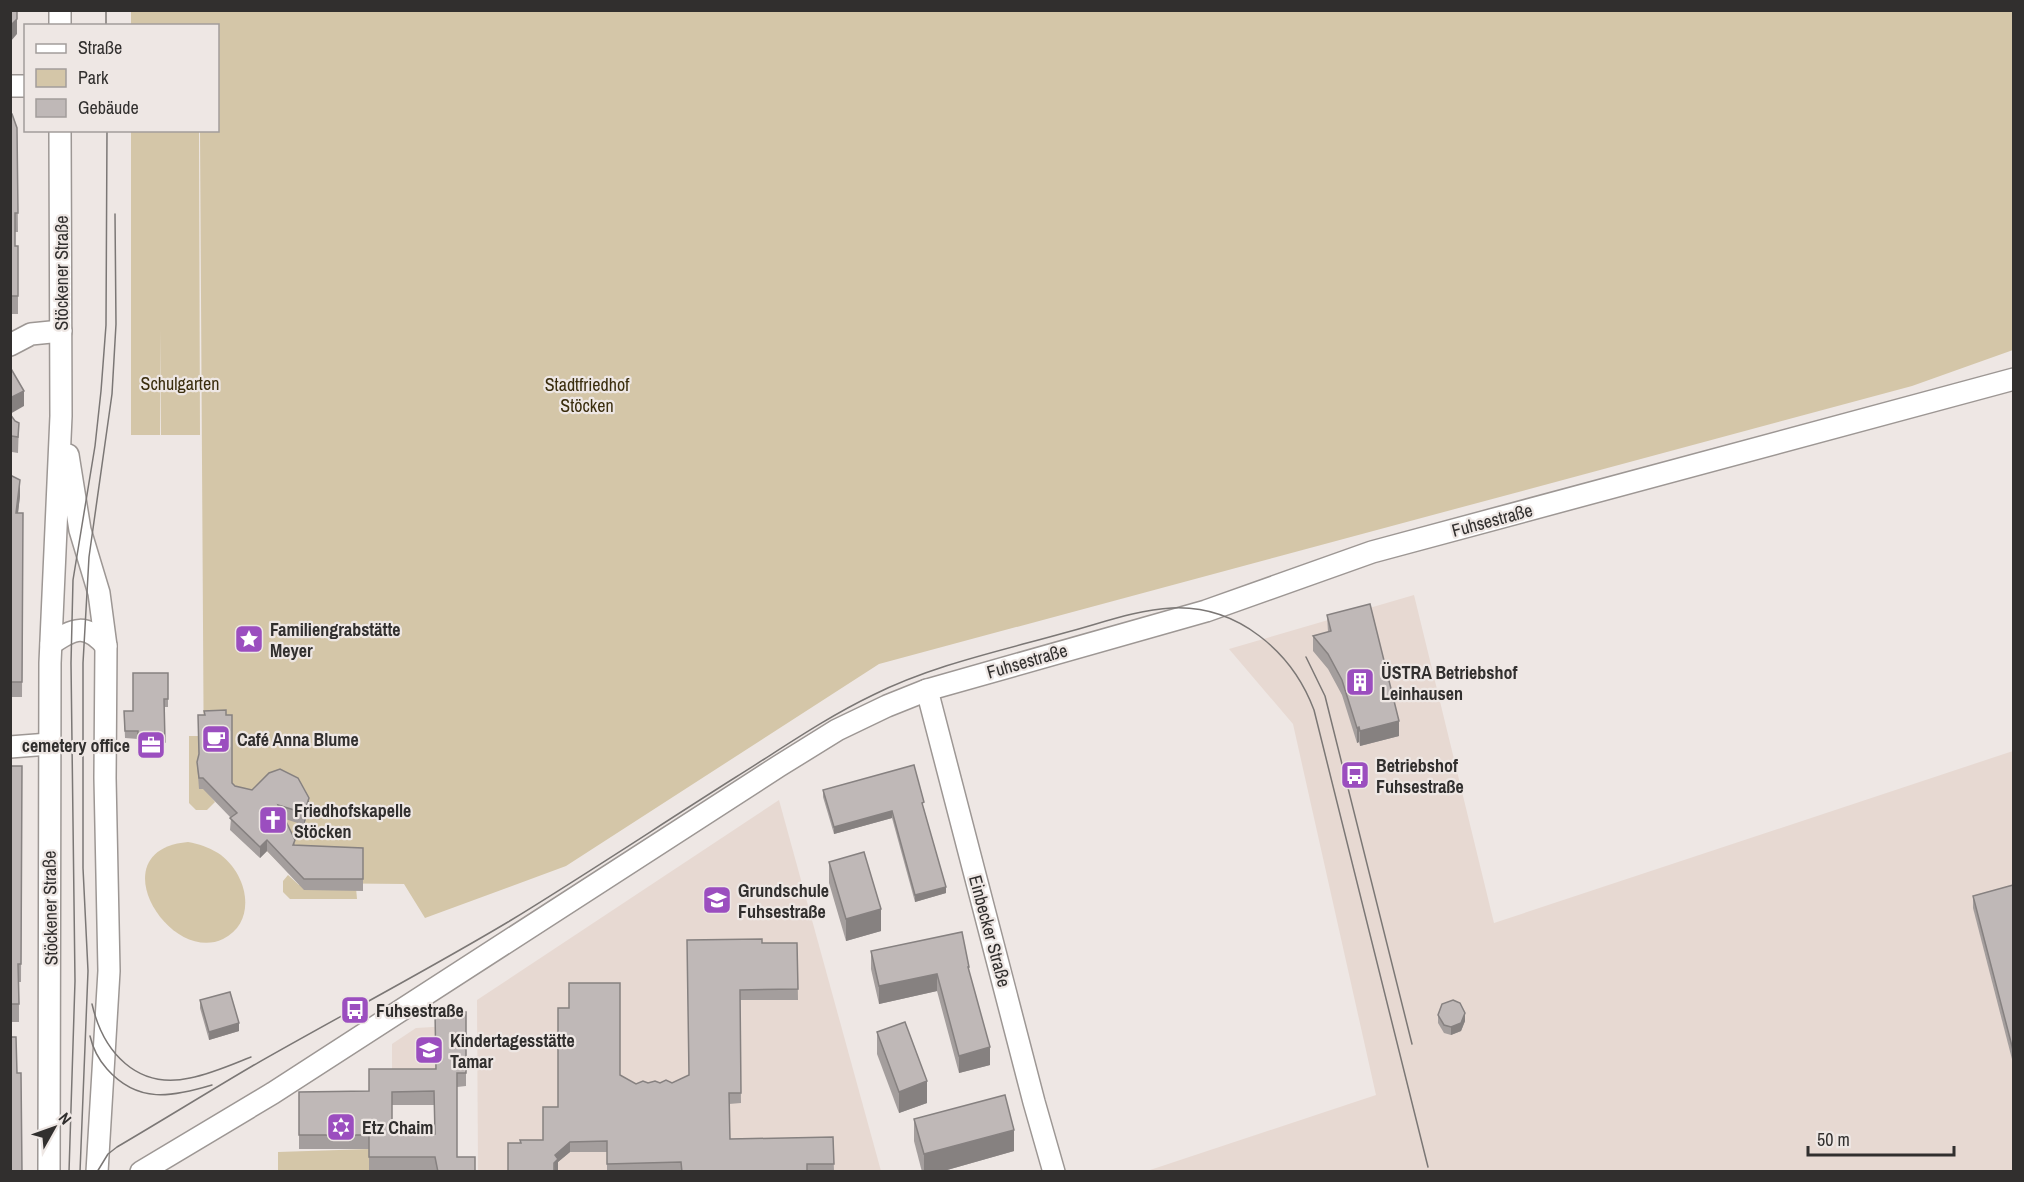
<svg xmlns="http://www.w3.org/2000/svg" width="2024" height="1182" viewBox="0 0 2024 1182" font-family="'Archivo Narrow',sans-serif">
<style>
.built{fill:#e7d9d2}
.green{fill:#d4c6a8}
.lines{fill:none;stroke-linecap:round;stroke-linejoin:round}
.minor-casing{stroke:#9d9794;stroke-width:24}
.minor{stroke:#fff;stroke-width:21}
.tram{stroke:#7b7775;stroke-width:1.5}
.wall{fill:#a49e9d;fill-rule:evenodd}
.shaded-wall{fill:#868180}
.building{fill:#bfb8b7;stroke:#868180;stroke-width:1.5;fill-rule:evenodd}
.labels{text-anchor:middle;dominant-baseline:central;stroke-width:4.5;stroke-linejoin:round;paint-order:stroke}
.street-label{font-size:18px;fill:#312f2e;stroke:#eee7e4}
.park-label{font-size:18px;fill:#3a2d0d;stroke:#eee7e4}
.poi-label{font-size:18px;font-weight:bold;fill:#312f2e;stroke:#eee7e4;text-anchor:start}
</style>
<rect width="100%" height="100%" fill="#eee7e4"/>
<g class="built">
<path d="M1414 595 1494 923 2013 751V1171L1144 1172 1376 1095 1293 724 1229 649Z"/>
<path d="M779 800 881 1171H478L477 1000Z"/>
<path d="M466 1025V1056L436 1082 392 1083V1044L416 1028Z"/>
</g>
<g class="green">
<path d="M131 11H2013V350L1912 386 879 664 566 866 425 918 404 884 302 883V888H356L357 899H290L283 892V881L288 875 299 885 300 884 206 790 215 802 207 810H196L189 803V736H200V789H204L200 131 218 130V26L131 25Z"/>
<path d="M131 131H199L200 435H161L160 330V435H131Z"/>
<path d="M188 842C199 844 208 847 218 853 247 872 259 921 223 939 169 965 98 850 188 842Z"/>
<path d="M369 1149V1171H435H278V1152Z"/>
</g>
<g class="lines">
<g class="minor-casing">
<g id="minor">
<path d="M60 10V26"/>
<path d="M10 86H26"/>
<path d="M10 345 31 334 61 331"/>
<path d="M68 455 80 530 99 593 106 646 105 778 109 971 97 1172"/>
<path d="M51 644C74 628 86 623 106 646"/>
<path d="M927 690 1034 1102 1054 1172"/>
<path d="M10 747 49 744"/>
<path d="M49 1172 50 663 61 416 60 130"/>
<path d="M141 1172 273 1093 779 766 837 730 887 706 927 690 1206 611 1372 552 2014 379"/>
</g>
</g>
<use href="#minor" class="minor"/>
<g class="tram">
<path d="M106 10V26"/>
<path d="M1306 657 1325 696 1412 1044"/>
<path d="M92 1004C103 1052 137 1090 190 1078 211 1074 231 1065 251 1057"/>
<path d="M90 1036C93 1049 98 1059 107 1069 138 1104 172 1097 212 1085"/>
<path d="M69 1172 75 981 71 663 73 580 95 446 101 391 106 325 107 130"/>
<path d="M80 1172 88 971 83 868V663L89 557 112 394 116 324 115 214"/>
<path d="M97 1172 108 1154 117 1147C163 1120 208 1092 254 1065 338 1017 424 972 508 922 585 875 660 825 736 777 781 749 825 718 873 695 933 665 1000 651 1064 633 1099 624 1135 610 1172 608 1237 605 1292 651 1314 710L1428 1167"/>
</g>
</g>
<g class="wall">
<path d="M10 112 17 128 18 232H15V246H18V314H10Z"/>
<path d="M10 414 15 421 19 423 18 453 12 452 10 454Z"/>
<path d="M10 475 20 496 18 513H23L22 697H10Z"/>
<path d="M1327 615 1399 736 1360 746 1359 742 1357 743 1342 695 1328 669 1313 651V636L1328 632Z"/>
<path d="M168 673V707H164L165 750H138V739L125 738 124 711H133Z"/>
<path d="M197 762 232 783 235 786 309 810 304 825 285 819 295 845 363 848V891L304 890 267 851 260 858 230 830 231 818 203 789H199Z"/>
<path d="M10 766H22L21 982H19V1022H10Z"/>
<path d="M823 790 924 809 946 893 915 902 892 818 834 834 823 797Z"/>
<path d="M829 862 881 931 846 941 829 883Z"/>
<path d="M2013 885V1063L1973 908V896Z"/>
<path d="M762 943H797L798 1000H740L741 1103 729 1104 730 1139 833 1137 834 1172H607V1152H570L558 1162V1170L521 1143 543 1140 558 1107 620 1075 636 1084 672 1083 689 1075Z"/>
<path d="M871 951 969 973 990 1065 959 1073 937 991 879 1004 871 969Z"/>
<path d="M200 1000 239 1031 209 1040 200 1008Z"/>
<path d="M466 1012V1086L457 1087V1157L475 1172 369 1171V1149H299V1092L369 1091 435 1069ZM392 1105H434L435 1134H392Z"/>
<path d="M1438 1015 1465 1021 1461 1031 1451 1035 1444 1033 1438 1023Z"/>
<path d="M877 1032 927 1103 899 1113 877 1054Z"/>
<path d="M914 1119 1014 1151 940 1172H922L914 1141Z"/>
</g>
<g class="shaded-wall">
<path d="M17 10V34L11 41 10 26Z"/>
<path d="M24 391V406L10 414V398Z"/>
<path d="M12 436V452L10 454V438Z"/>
<path d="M20 480V496L16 529V513Z"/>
<path d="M1399 721V736L1360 746V731Z"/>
<path d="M1359 727V742L1357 743V728Z"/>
<path d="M309 798V810L304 825V813Z"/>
<path d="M892 811V818L834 834V827Z"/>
<path d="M267 840V851L260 858V847Z"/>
<path d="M946 887V893L915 902V895Z"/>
<path d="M881 909V931L846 941V919Z"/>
<path d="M937 974V991L879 1004V986Z"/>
<path d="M1465 1013V1021L1461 1031 1451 1035V1027Z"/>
<path d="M239 1023V1031L209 1040V1032Z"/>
<path d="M990 1047V1065L959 1073V1056Z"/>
<path d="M927 1081V1103L899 1113V1092Z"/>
<path d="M1014 1130V1151L940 1172H924V1154Z"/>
<path d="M570 1142V1152L558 1162V1170L556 1172H554L555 1155Z"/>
</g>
<g class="building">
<path d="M10 10H17V19L10 26Z"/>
<path d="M10 112 12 114 17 128 18 213H15V246H18V296H10Z"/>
<path d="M10 367 24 391 10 398Z"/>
<path d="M10 414 15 421 19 423 18 437 12 436 10 438Z"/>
<path d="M10 475 20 480 16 513H23L22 682H10Z"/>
<path d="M1370 604 1399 721 1360 731 1359 727 1357 728 1342 680 1328 654 1313 636 1331 631 1327 615Z"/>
<path d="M133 673H168V699H164L165 742H138V731H125L124 711H133Z"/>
<path d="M226 710V715H232V783L235 786 252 790 269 773 280 769 298 778 309 798 304 813 278 805 295 840 293 845 363 848V879H304L267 840 260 847 230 818 237 813 203 778H199L197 762 199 754 198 715H205L204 711Z"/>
<path d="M914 765 924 802 922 803 946 887 915 895 892 811 834 827 823 790Z"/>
<path d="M10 766H22L21 964H18L19 1004H10Z"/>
<path d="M864 852 881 909 846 919 829 862Z"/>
<path d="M2013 885V1050L1973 896Z"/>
<path d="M962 932 969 967H968L990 1047 959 1056 937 974 879 986 871 951Z"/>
<path d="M762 939V943H797L798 989 740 990 741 1093H729L730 1139 833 1137 834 1164H807V1172H682L681 1162 607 1164V1141L570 1142 555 1155 558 1159 554 1163V1171L508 1172V1143H521L520 1140H543V1107H558V1008H569V983H620V1075L636 1084 643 1081 648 1083 655 1081 660 1083 666 1080 672 1083 689 1075 687 940Z"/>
<path d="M230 992 239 1023 209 1032 200 1000Z"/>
<path d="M1453 1000 1460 1003 1465 1013 1461 1023 1451 1027 1444 1025 1438 1015 1442 1004Z"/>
<path d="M435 1012H466V1073H457V1157H475V1172H438L435 1157H369V1135H299V1092L369 1091V1069H436ZM434 1091 435 1134H392V1092Z"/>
<path d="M905 1022 927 1081 899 1092 877 1032Z"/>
<path d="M10 1037H16L17 1073H21L22 1172H10Z"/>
<path d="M1005 1095 1014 1130 924 1154 914 1119Z"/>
</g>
<defs>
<g id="sight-square" transform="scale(1.5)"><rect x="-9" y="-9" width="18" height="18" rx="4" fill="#9b4ebf" stroke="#eee7e4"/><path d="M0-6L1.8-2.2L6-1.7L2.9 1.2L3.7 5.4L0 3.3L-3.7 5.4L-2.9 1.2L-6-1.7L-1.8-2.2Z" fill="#fff"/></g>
<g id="building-square" transform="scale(1.5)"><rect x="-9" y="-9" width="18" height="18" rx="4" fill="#9b4ebf" stroke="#eee7e4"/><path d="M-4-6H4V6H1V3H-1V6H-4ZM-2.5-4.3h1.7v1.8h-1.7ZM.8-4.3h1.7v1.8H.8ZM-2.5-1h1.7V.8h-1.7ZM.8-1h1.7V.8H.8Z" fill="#fff"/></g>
<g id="cafe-square" transform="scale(1.5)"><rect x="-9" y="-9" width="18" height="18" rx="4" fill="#9b4ebf" stroke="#eee7e4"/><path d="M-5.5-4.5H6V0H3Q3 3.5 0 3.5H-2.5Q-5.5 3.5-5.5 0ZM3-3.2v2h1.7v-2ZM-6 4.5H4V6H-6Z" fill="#fff"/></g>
<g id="office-square" transform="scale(1.5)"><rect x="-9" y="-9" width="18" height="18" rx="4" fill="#9b4ebf" stroke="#eee7e4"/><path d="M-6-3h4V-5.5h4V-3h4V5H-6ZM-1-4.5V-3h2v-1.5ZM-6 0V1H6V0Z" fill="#fff"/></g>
<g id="bus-square" transform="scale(1.5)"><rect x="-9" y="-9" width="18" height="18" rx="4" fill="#9b4ebf" stroke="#eee7e4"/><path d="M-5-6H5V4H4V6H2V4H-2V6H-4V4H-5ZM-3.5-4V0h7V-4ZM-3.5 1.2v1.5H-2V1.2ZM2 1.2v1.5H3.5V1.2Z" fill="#fff"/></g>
<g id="church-square" transform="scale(1.5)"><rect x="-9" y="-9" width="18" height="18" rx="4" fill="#9b4ebf" stroke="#eee7e4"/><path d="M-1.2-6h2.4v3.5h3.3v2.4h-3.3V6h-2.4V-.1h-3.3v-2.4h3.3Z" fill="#fff"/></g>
<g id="school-square" transform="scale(1.5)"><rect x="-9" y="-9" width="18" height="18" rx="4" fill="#9b4ebf" stroke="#eee7e4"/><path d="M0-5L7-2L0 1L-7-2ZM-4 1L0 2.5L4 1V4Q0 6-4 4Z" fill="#fff"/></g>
<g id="synagogue-square" transform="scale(1.5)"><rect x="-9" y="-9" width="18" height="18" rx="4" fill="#9b4ebf" stroke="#eee7e4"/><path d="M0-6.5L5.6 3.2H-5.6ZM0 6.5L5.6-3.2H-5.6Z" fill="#fff"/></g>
</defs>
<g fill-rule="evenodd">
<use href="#sight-square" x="249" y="639"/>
<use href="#building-square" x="1360" y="682"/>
<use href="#cafe-square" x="216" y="739"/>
<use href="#office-square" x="151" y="745"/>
<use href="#bus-square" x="1355" y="775"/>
<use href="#church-square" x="273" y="820"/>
<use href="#school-square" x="717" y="900"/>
<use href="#bus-square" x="355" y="1010"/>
<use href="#school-square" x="429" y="1050"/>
<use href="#synagogue-square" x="341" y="1127"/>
</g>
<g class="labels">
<g class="street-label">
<text transform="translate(61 273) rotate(-90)">Stöckener Straße</text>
<text transform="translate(1492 520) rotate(-15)">Fuhsestraße</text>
<text transform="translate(1027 661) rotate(-16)">Fuhsestraße</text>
<text transform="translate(50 908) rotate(-91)">Stöckener Straße</text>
<text transform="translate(990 931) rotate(75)">Einbecker Straße</text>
</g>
<g class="park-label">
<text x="180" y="383">Schulgarten</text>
<text x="587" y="384">Stadtfriedhof<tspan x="587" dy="21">Stöcken</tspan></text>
</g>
<g class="poi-label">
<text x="270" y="629">Familiengrabstätte<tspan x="270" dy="21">Meyer</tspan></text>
<text x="1381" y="672">ÜSTRA Betriebshof<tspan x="1381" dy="21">Leinhausen</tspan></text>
<text x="237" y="739">Café Anna Blume</text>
<text x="130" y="745" text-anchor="end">cemetery office</text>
<text x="1376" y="765">Betriebshof<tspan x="1376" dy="21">Fuhsestraße</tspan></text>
<text x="294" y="810">Friedhofskapelle<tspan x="294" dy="21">Stöcken</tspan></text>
<text x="738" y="890">Grundschule<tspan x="738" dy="21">Fuhsestraße</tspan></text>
<text x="376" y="1010">Fuhsestraße</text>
<text x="450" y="1040">Kindertagesstätte<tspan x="450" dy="21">Tamar</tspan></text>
<text x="362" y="1127">Etz Chaim</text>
</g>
</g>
<rect width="2024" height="1182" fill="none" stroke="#312f2e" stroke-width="24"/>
<rect x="24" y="24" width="195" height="108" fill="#eee7e4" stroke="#a29d9b" stroke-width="1.5"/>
<rect x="36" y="44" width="30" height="9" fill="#ffffff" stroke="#a29d9b" stroke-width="1.5"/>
<text x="78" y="54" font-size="18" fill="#312f2e">Straße</text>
<rect x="36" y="69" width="30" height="18" fill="#d4c6a8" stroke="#a29d9b" stroke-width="1.5"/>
<text x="78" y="84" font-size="18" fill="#312f2e">Park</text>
<rect x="36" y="99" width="30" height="18" fill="#bfb8b7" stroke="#a29d9b" stroke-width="1.5"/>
<text x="78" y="114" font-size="18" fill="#312f2e">Gebäude</text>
<g transform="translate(54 1128) rotate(50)" stroke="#eee7e4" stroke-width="4.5" paint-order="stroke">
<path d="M0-4.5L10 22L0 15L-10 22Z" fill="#312f2e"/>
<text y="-9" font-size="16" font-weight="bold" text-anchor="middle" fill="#312f2e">N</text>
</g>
<path d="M1808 1146v9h146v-9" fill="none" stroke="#312f2e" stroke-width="3"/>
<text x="1817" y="1146" font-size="18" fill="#312f2e" stroke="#eee7e4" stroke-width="4.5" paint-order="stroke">50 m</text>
</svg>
